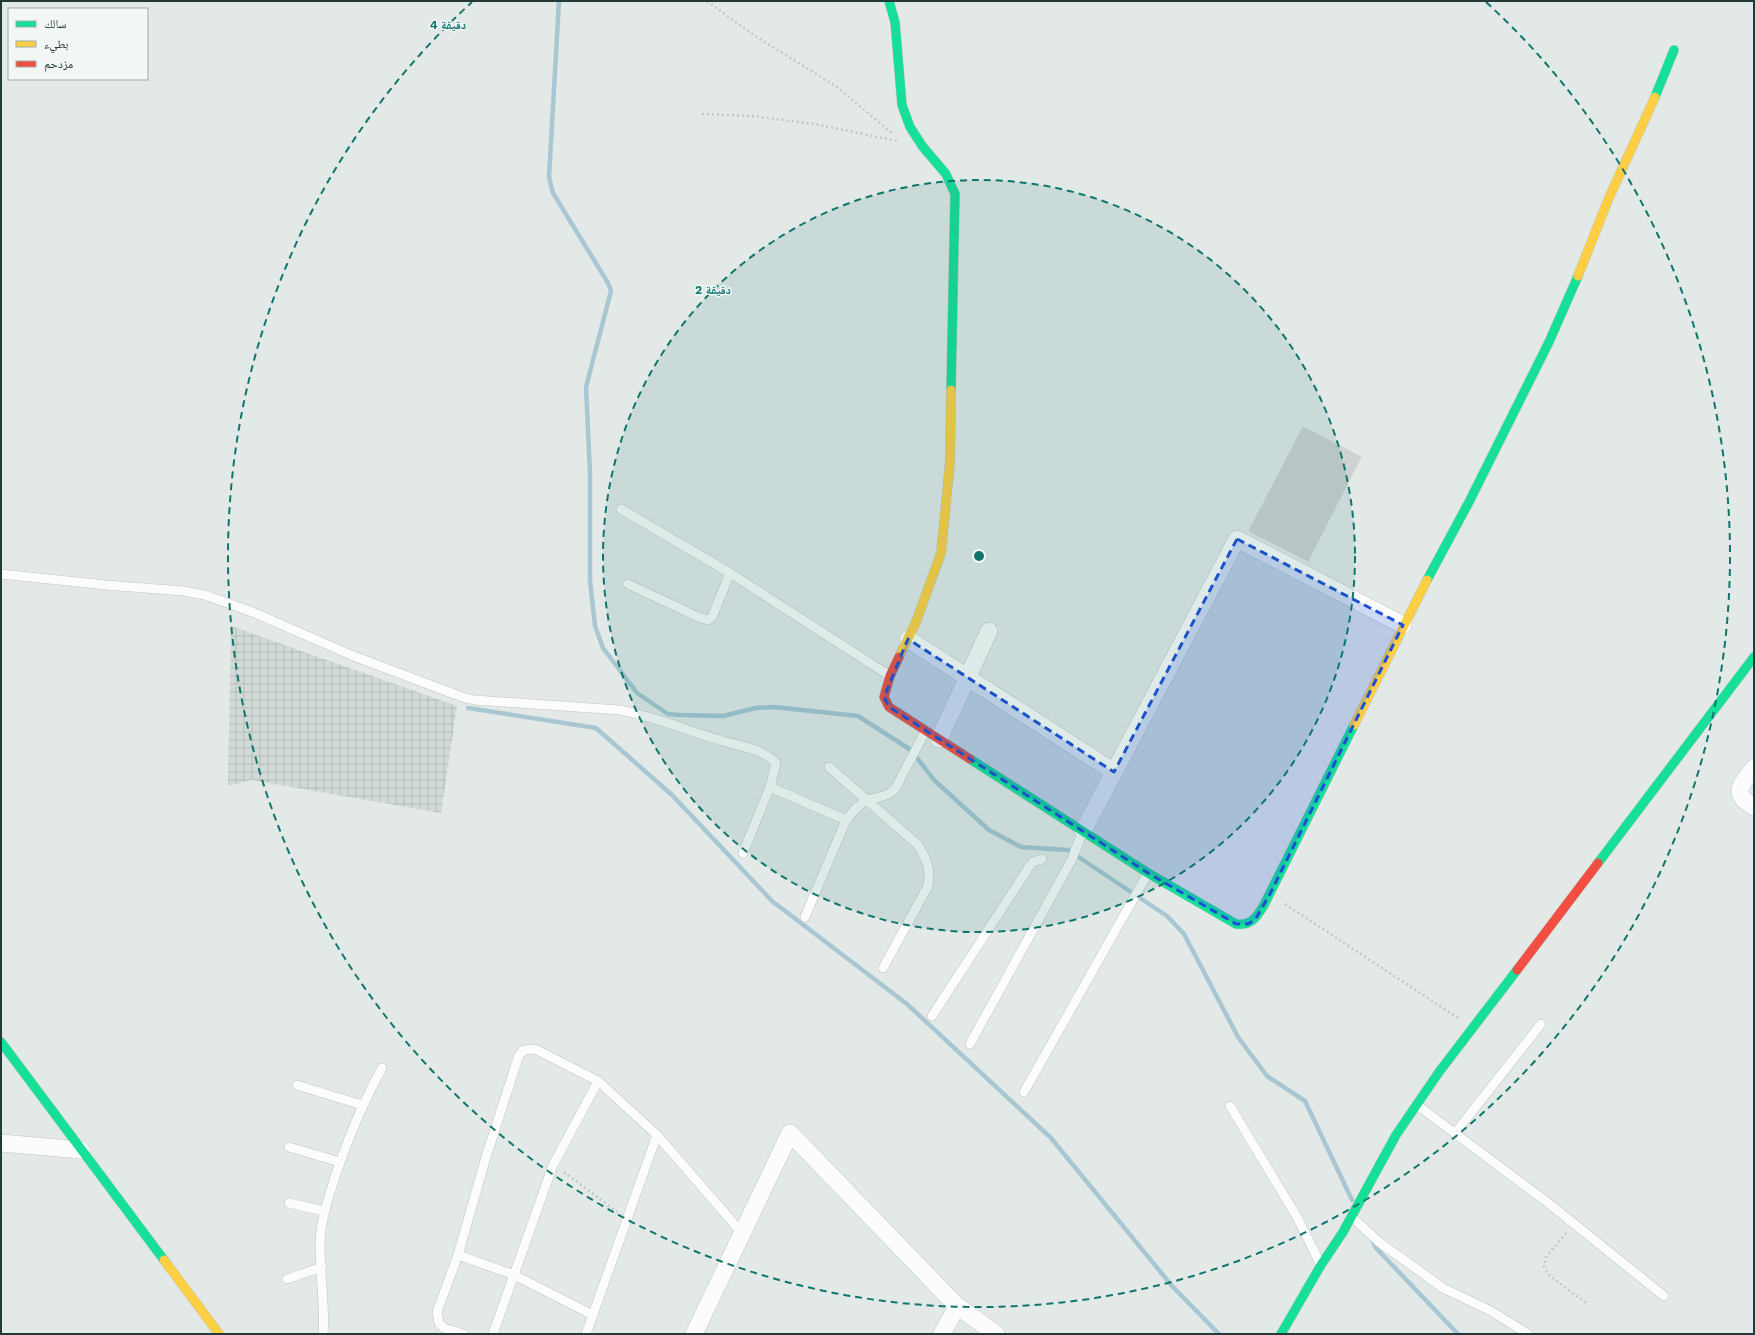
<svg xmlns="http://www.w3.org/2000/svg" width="1755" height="1335" viewBox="0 0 1755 1335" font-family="'Work Sans','Noto Naskh Arabic',sans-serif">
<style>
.industrial{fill:url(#industrial-grid)}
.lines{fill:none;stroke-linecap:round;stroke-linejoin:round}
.stream{stroke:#a8c7d3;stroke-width:4.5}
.building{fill:#ced2d1;stroke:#ccd2d0}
.lane-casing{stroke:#c0c5c4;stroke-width:10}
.street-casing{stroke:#c0c5c4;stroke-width:18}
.fast-casing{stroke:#c0c6c4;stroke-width:10}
.slow-casing{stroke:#c0c6c4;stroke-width:10}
.jam-casing{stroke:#c0c6c4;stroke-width:10}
.path{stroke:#c0c9c8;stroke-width:2.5;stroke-dasharray:2 3;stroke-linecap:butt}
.lane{stroke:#fbfcfb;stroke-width:9}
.street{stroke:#fbfcfb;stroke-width:17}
.fast{stroke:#16e098;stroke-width:9}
.slow{stroke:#ffcf43;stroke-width:9}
.jam{stroke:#f24e42;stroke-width:9}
.marked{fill:#1d4ed8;fill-opacity:0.2;stroke:#1d4ed8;stroke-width:3;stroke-dasharray:8 5;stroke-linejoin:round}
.ring{fill:none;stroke:#0f766e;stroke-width:2;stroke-dasharray:7 5}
.centre{fill:#0f766e;stroke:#f2f7f5;stroke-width:2}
.ring-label{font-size:12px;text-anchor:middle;font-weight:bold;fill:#0f766e;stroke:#f2f7f5;stroke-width:3;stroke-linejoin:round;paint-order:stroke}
</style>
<defs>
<pattern id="industrial-grid" width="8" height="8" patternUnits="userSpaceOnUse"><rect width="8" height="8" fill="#d2dad7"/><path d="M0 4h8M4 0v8" fill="none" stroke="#b4bcb9"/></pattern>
</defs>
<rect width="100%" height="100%" fill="#e3e9e7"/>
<path class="industrial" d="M231 626 457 706 441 813 251 780 228 786Z"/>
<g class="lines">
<g class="stream">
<path d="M559 1 549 177 553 193 608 283 611 291 586 387 590 473V580L595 626 603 648 637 693 668 714 681 715 723 716 756 708 774 707 858 716 911 750 934 780 989 830 1021 847 1068 850 1167 916 1184 934 1238 1037 1267 1076 1305 1101 1352 1200"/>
<path d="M468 708 596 728 672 795 772 901 907 1004 1051 1138 1172 1286 1219 1334"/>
<path d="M1372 1239 1376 1248 1458 1334"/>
</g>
</g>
<path class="building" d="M1303 427 1361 457 1308 561 1249 531Z"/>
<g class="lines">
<g class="lane-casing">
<g id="lane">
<path d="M621 509 730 573 890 676"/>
<path d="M1 574 106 585 183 591 205 595 255 613 351 655 462 697 474 700 620 710C656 717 688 731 723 741 742 747 761 748 776 763L770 787 743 853"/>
<path d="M628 584 698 617 708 620 712 617 730 573"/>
<path d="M829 767 918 845C927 861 931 867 928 886L883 968"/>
<path d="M770 787 846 820"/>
<path d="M805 917 846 820C852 813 858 804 868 800 878 796 886 798 895 789L926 730"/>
<path d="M932 1016 1029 867 1033 862 1042 859"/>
<path d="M970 1044 1072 859 1083 831"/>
<path d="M297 1085 362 1105"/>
<path d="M1024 1092 1148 873"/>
<path d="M1417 1105 1547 1202 1664 1296"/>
<path d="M1230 1106 1297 1217 1321 1265"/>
<path d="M1456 1132 1541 1024"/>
<path d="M289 1147 340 1162"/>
<path d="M289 1203 324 1211"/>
<path d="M1352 1217 1379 1242 1443 1288 1491 1311 1528 1334"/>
<path d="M458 1255 514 1275 593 1315"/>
<path d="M287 1279 322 1267"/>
<path d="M323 1334C326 1300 317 1264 321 1230 323 1213 329 1197 334 1180 347 1141 362 1104 382 1068"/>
<path d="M463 1334 444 1328 439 1323 437 1312 458 1255 486 1157 519 1055 524 1050 535 1049 598 1081 657 1135 742 1233"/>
<path d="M493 1334 553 1165 598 1081"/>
<path d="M586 1334 657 1135"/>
</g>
</g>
<g class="street-casing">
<g id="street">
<path d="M908 639 1114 772"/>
<path d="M939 739 989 631"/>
<path d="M1754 768C1741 785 1730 793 1754 807"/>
<path d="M1083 831 1237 539 1403 625"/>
<path d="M1 1143 81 1150"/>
<path d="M694 1334 790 1133 957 1306 996 1334"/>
<path d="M942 1334 957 1306"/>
</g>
</g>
<g class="fast-casing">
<g id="fast">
<path d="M889 1 895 22 902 105 910 127 923 147 946 174 955 194 951 390"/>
<path d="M1655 97 1674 50"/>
<path d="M1427 580 1469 502 1549 342 1578 276"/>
<path d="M970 759 1148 873 1236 924C1251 926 1257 917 1264 905L1354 725"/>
<path d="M1598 863 1754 657"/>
<path d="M1 1042 164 1260"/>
<path d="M1281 1334 1321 1265 1343 1232 1396 1135 1439 1072 1517 970"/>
</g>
</g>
<g class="slow-casing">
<g id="slow">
<path d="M1578 276 1608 200 1655 97"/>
<path d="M899 657 916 622 941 553 950 462 951 390"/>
<path d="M1354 725 1427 580"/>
<path d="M164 1260 219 1334"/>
</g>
</g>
<g class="jam-casing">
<g id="jam">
<path d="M899 657 890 676 884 697 889 707 970 759"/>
<path d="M1517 970 1598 863"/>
</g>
</g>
<g class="path">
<path d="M707 1 752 34 837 87 893 134"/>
<path d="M702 114 752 116 815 124 897 141"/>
<path d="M1285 904 1458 1018"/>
<path d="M564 1172 617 1212"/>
<path d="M1566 1233 1546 1257 1544 1267 1550 1276 1586 1303"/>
</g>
<use href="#lane" class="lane"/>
<use href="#street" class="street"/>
<use href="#fast" class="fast"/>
<use href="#slow" class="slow"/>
<use href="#jam" class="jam"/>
</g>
<path class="marked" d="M1237 539 1403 625 1270 894 1255 920 1248 924H1236L1148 873 889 707 884 697 908 639 1114 772Z"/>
<circle cx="979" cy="556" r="376" fill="#0f766e" fill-opacity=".12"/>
<g class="ring">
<circle cx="979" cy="556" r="376"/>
<path d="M1486 2A751 751 0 1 1 472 2"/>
</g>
<circle cx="979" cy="556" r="6" class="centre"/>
<g class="ring-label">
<text x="448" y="29">4 دقيقة</text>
<text x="713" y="294">2 دقيقة</text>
</g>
<rect width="1755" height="1335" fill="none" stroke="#233a38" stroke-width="4"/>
<rect x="8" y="8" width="140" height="72" fill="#f2f7f5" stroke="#9faba9"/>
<rect x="16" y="21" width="20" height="6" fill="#16e098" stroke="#9faba9"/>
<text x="44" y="28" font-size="12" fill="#233a38">سالك</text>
<rect x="16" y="41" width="20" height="6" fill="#ffcf43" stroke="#9faba9"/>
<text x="44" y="48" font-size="12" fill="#233a38">بطيء</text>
<rect x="16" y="61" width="20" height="6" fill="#f24e42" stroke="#9faba9"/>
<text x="44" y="68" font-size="12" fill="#233a38">مزدحم</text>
</svg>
